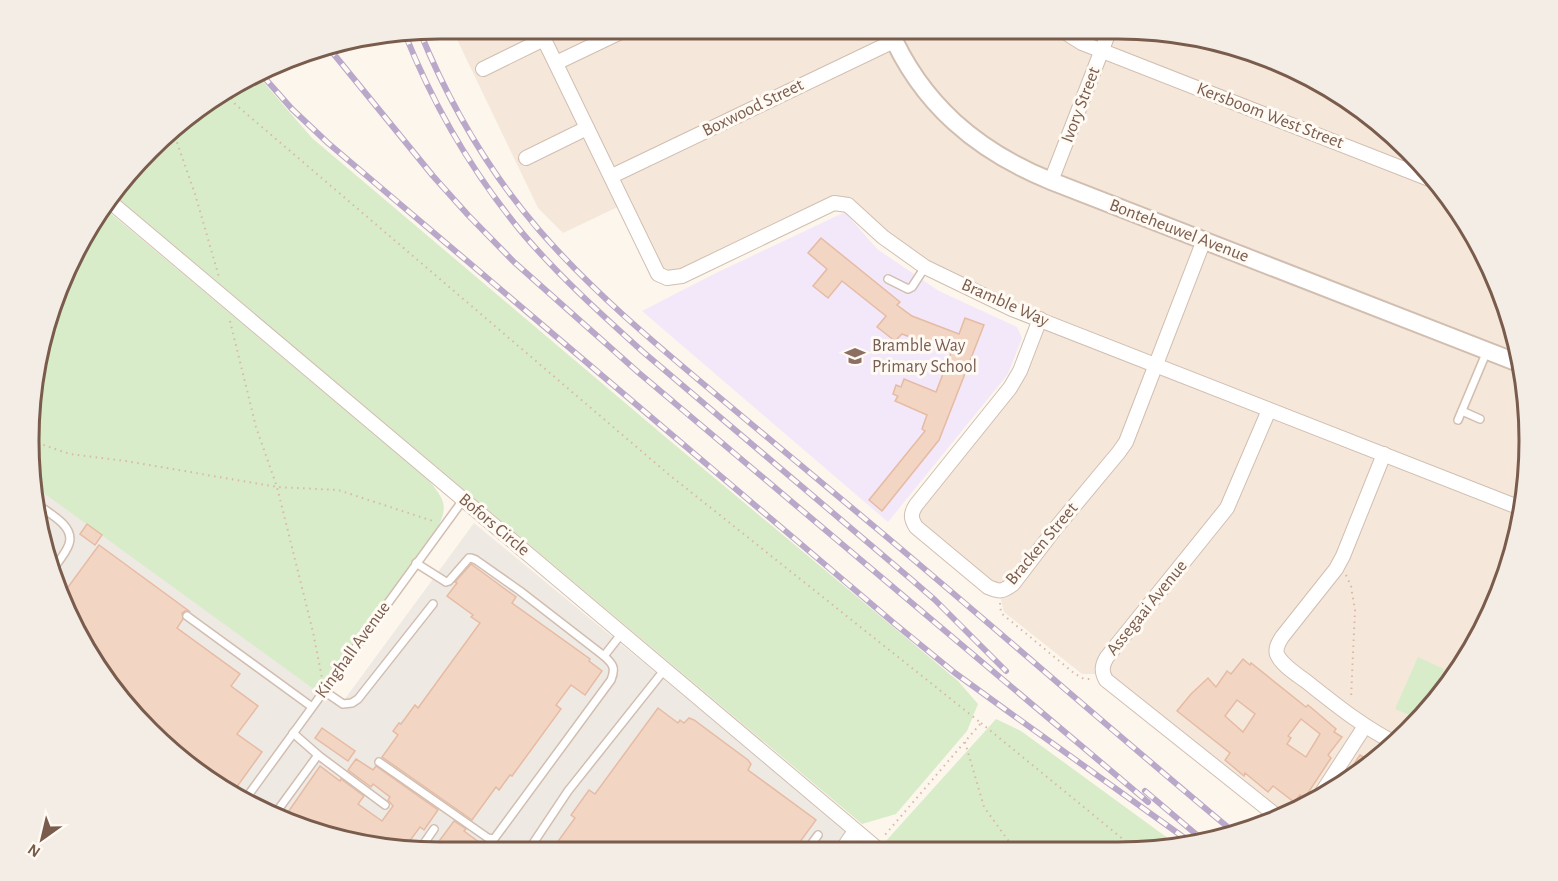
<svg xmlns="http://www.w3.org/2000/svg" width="1558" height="881" viewBox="0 0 1558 881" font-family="'Alegreya Sans',sans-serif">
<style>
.residential{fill:#f5e8da}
.industrial{fill:#efe9e4}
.education{fill:#f3e8fa}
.green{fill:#d8ecc9}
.building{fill:#f3d5c3;stroke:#e6bba3;stroke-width:1.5;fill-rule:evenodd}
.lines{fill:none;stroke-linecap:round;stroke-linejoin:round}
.service-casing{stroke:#d1beb0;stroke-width:10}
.minor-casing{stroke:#d1beb0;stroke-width:16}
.tertiary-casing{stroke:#d1beb0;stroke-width:20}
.path{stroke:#d9b8a5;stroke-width:2;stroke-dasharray:1.5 4.5;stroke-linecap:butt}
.service{stroke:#fff;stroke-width:7}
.minor{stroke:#fff;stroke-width:14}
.tertiary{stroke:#fff;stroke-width:16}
.rail-casing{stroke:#b9a8c9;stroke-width:6}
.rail{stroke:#fffaf3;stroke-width:4;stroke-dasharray:11;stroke-linecap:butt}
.labels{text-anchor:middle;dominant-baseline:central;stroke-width:6;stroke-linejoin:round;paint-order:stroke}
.street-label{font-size:18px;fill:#7a5c4d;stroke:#fffaf3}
.education-label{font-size:18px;fill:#785e54;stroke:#fffaf3;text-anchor:start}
.rim{fill:none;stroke:#7a5c4d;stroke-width:3}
</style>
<rect width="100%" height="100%" fill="#fdf6ec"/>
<path class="residential" d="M452 29H1144L1224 43 1324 84 1389 131 1445 190 1487 259 1516 334 1529 414 1526 495 1508 573 1474 647 1409 732 1346 783 1277 817 1102 674H1082L1004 612 999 592 911 521 1009 388 1039 320 924 267 848 206 834 204 667 279 624 204 563 233 538 208Z"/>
<path class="industrial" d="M34 485 339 707 474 523 871 850 414 852 334 838 234 797 131 712 60 598Z"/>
<path class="education" d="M845 212 877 249 939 291 1017 327 1022 338 1008 374 888 522 642 311 714 274Z"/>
<g class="green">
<path d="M259 77 312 138 669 440 958 681 978 704 967 731 896 814 862 824 113 195 190 113Z"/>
<path d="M103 207 428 479C446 502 449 506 435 533L319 693 34 486 29 467 43 334 98 211Z"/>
<path d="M1418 657 1444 669 1426 710 1419 719 1395 709Z"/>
<path d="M996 719 1021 731 1180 847 1171 849 895 850 885 842Z"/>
</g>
<g class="building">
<path d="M821 238 900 302 897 305 912 316 959 334 965 318 984 325 939 440 882 511 869 500 925 431 922 429 927 415 895 401 898 396 893 394 896 385 901 387 904 379 936 392 951 353 902 334 895 341 877 327 886 316 842 281 828 298 813 286 827 269 808 253Z"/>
<path d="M87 524 102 535 95 545 80 534Z"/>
<path d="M99 545 189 611H185L182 613 183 619 177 628 240 674 231 686 258 706 237 734 262 752 231 795 131 712 60 598Z"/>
<path d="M471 564 516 597 512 603 590 659 589 661 602 671 585 695 571 685 556 705 561 709 512 776 510 775 499 790 496 787 472 820 382 757 398 735 393 731 399 723 401 724 415 705 418 708 480 623 471 617 473 615 447 596 457 583 455 582Z"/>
<path d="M1243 659 1250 665 1251 663 1306 707 1308 705 1314 710 1336 729 1334 732 1342 737 1328 755 1331 758 1304 799 1300 795 1294 802 1273 786 1268 792 1245 773 1244 776 1225 760 1230 753 1177 711 1191 694 1208 678 1216 687 1227 671 1231 674ZM1237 700 1255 714 1243 732 1225 716ZM1301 719 1320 734 1306 757 1287 744 1291 738 1288 736Z"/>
<path d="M658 708 678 723 680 720 684 723 689 718 694 720 748 760 751 764 748 770 816 820 794 850 551 851 575 818 571 815 589 790 595 794Z"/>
<path d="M322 728 355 751 348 761 315 738Z"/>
<path d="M1360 755 1372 762 1357 775 1350 770Z"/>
<path d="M356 759 373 770 376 766 438 810 424 830 420 827 403 850 334 838 284 818 320 766 340 781 341 779 364 796 358 804 382 821 393 806 388 800 390 797 373 784 371 787 348 770Z"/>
<path d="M454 821 466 829 464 831 491 851 431 852Z"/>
</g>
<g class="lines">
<g class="service-casing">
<g id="service">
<path d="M888 279 908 289 912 287 925 267"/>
<path d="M1462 411 1480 419"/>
<path d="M1458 420 1487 351"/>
<path d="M38 505C50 514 75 526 69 544 66 553 58 562 53 569"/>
<path d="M187 616 312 707"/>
<path d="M604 656 622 633"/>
<path d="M324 691 343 704 352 703 358 699 433 604"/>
<path d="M293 733 318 755 385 805"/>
<path d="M379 762 488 838 494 839 611 680C616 668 613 664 604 656L520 591 476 560 471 558H469L449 581 446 582 416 563"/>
<path d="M244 801 463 500"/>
<path d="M275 814 318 755"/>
<path d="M807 850 818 835"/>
<path d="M528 851 568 791 665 669"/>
<path d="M418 852 434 829"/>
</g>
</g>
<g class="minor-casing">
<g id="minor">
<path d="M539 29 658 274 667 278 682 276 834 203 848 205 883 237 925 267 1012 309 1523 509"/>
<path d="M1060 29 1082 43 1437 182"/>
<path d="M556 63 627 29"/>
<path d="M483 69 544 39"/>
<path d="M526 158 587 128"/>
<path d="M612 176 894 41"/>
<path d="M1051 181 1110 29"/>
<path d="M108 200 879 850"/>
<path d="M1040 319 1020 371 1010 388 916 505C910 514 911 519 916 527L988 587C1000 592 1002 592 1013 584L1055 529 1119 452 1126 442 1204 240"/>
<path d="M1269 410 1227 508 1107 657C1102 665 1101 671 1106 680L1278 817"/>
<path d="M1384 454 1343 556 1336 569 1282 637C1279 642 1275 648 1277 654 1281 665 1298 675 1307 682 1335 704 1363 727 1395 743"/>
<path d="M1319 797 1365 726"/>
<path d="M842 850 855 831"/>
</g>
</g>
<g class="tertiary-casing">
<path id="tertiary" d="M889 29C921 104 977 151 1051 181L1521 364"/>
</g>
<g class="path">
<path d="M228 93 235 104 667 473 981 723 884 836"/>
<path d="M173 131 195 194 219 277"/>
<path d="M230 321 256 427 277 487 313 632 322 678"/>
<path d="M32 441 70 454 126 461 277 487 338 490 436 522"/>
<path d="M1346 575 1351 586 1355 610 1351 699"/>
<path d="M1000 603 1001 613 1075 674 1084 679H1091"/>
<path d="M981 723 1135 849"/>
<path d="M965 742 984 807 1015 850"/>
</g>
<use href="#service" class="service"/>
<use href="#minor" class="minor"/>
<use href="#tertiary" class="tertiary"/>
<g class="rail-casing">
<g id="rail">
<path d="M420 32C449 103 489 172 539 230 591 290 652 341 713 392 769 439 826 486 882 533 1001 633 1117 735 1236 834"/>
<path d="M405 34C434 107 474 175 524 235 560 277 601 314 642 351L912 580 935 600 1006 671"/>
<path d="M328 47 433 176 468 215 514 262 639 373 1148 802"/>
<path d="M262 75 292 109 328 143 895 624 955 673 1006 710 1193 844"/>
<path d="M1145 791 1204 841"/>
</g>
</g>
<use href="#rail" class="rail"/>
</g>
<defs>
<g id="school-bare" transform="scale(1.62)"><path d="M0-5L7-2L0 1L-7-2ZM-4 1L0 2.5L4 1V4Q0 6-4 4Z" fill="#8d6e63" stroke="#fffaf3" stroke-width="2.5" paint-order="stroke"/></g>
</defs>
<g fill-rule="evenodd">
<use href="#school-bare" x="855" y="356"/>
</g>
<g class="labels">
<g class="street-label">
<text transform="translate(1081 105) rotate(-69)">Ivory Street</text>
<text transform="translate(753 108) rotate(-26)">Boxwood Street</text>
<text transform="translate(1270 116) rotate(21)">Kersboom West Street</text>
<text transform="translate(1179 231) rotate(21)">Bonteheuwel Avenue</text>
<text transform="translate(1005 303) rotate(24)">Bramble Way</text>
<text transform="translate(494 525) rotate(40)">Bofors Circle</text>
<text transform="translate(1042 544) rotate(-50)">Bracken Street</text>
<text transform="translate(1147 608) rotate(-51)">Assegaai Avenue</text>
<text transform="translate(353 650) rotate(-54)">Kinghall Avenue</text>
</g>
<g class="education-label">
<text x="872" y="346">Bramble Way<tspan x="872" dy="21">Primary School</tspan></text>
</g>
</g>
<path d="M0 0H1558V881H0ZM440 39H1118A401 401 0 0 1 1519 440V441A401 401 0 0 1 1118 842H440A401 401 0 0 1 39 441V440A401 401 0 0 1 440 39Z" fill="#f4ede6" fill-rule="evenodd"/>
<path class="rim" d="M440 39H1118A401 401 0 0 1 1519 440V441A401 401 0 0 1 1118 842H440A401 401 0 0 1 39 441V440A401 401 0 0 1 440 39Z"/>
<g transform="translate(42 839) rotate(214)" stroke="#fffaf3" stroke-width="4.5" paint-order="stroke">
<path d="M0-4.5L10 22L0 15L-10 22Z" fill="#7a5c4d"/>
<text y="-9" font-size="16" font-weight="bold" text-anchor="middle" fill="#7a5c4d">N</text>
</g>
</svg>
